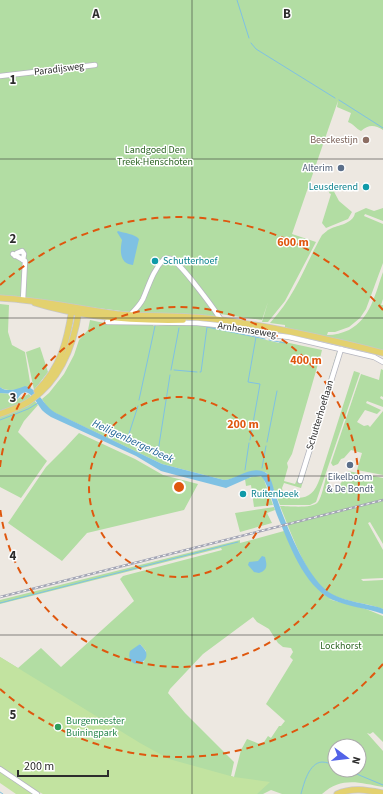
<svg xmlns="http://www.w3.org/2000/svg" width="383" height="794" viewBox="0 0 383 794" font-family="'Source Sans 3',sans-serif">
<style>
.green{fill:#b2dda3;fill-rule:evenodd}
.pitch{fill:#c2e3a0}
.water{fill:#7fc1e3}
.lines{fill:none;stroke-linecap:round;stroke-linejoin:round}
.stream{stroke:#7fc1e3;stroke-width:1}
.minor-casing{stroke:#b4b5bf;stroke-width:6}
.major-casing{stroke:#c8c8c8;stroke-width:7}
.minor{stroke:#fff;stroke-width:4.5}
.major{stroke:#e3d16f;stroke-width:5.5}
.rail-casing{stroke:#a3a5b5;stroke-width:2.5}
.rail{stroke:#fff;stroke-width:1;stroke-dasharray:3;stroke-linecap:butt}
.grid{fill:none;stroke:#2d2d2d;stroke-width:1;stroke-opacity:0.55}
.ring{fill:none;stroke:#df570e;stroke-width:2;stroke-dasharray:7 5}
.education-dot{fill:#8d6e63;stroke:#fff;stroke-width:1.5}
.service-dot{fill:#5c6f8a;stroke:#fff;stroke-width:1.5}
.culture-dot{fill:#0f9aa8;stroke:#fff;stroke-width:1.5}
.leisure-dot{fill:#2e9e5b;stroke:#fff;stroke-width:1.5}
.labels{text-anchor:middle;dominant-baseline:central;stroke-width:3;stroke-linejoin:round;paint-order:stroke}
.street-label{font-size:10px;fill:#2d2d2d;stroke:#fff}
.education-label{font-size:10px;fill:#785e54;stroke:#fff;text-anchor:end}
.park-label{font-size:10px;fill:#2b6422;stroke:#fff}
.service-label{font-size:10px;fill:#4e5e75;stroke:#fff;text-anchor:end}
.culture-label{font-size:10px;fill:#0d838f;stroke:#fff;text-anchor:start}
.leisure-label{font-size:10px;fill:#27864d;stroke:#fff;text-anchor:start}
.water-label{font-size:11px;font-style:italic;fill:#1b6092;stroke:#fff}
.grid-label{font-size:13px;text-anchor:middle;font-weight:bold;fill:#2d2d2d;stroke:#fff;stroke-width:3;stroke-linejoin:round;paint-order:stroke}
.centre{fill:#df570e;stroke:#fff;stroke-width:2}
.ring-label{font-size:12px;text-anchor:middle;font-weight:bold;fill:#df570e;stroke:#fff;stroke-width:3;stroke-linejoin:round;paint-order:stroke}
</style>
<rect width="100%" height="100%" fill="#ede8e1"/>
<g class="green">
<path d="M0 0H383V130C375 125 369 124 361 131 356 129 354 124 348 122L351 113 337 107 338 101 292 234 316 242 285 301 268 322H262L268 302 262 320 220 314 222 317 129 312 26 299 24 297 0 296Z"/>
<path d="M331 186 339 201 352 212 348 219 326 228 322 223 331 194 329 193Z"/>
<path d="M366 208 374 211 383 208V221L365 214 364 216 383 224V263L366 309 360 318 349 327 335 332H328L327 335C335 335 342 333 349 330 371 318 375 294 383 272V299L381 305H383V352L299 332 285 327V325L270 323C296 295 304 267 322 235 325 233 327 230 330 229 338 225 353 224 355 213Z"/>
<path d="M0 304 9 305 8 332 12 345 25 352 31 388C21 386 9 394 0 387Z"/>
<path d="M90 320 109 324 153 322V326L181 324 207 326 279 343 280 341 322 350 319 362 317 361 316 363 318 364 292 454 287 463 288 467 284 481 295 484 301 471 337 352 341 353 301 488 284 483 282 488 284 496C305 500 313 498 320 478L354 371 360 373 316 502 310 505H280L267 473C252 466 239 479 224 480L162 464 49 410 42 399 49 393 64 374 74 355 79 340 88 330Z"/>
<path d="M40 347 48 372 34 390 26 352Z"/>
<path d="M381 369 383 370V397L381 396 380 398 383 400V407L367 401 366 403 381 410 377 414 365 410 357 422 364 426 368 425 370 427 383 411V475L357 470 362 453 351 450 344 458 341 459 338 464 333 466 331 463 361 374 379 380Z"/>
<path d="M0 393 16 394 15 399H18L19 398 29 394 38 405 24 421 18 432 47 461 21 498 0 487Z"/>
<path d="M79 433 135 459 163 475 198 484 184 510 87 533 62 561 8 523 46 467 65 448Z"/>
<path d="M348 471 383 478V544L370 522 368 523 383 550V578L361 579 363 581 383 580V609C367 603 347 602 332 595 307 582 291 532 280 506 288 506 313 509 318 502 322 496 324 485 326 477L332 488 336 491C341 488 338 487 341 483 346 476 346 480 348 471Z"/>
<path d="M255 476 263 477 273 505 254 507 251 485 246 486 245 479Z"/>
<path d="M274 507 275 510 267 513 272 523 240 532 235 513Z"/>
<path d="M284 531C297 558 307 585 334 600L328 599 366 609 383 616V742L373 732 370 734 367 733 383 751V787C360 783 342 776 322 794H282L271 790 263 794H43L0 657 18 668 41 648 61 667 134 601 120 579 123 576 222 550 221 548 0 604V600L240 540V543ZM253 617 257 622 269 629 278 643 283 647 291 648 293 652 290 657 293 660 266 704 285 721 281 726H279L271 738 268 736 262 745 247 739 241 750 234 777 231 776 234 762 185 713 168 693 170 689 203 654ZM140 644 146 651 144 662 130 659 137 647ZM335 746H359V770H335Z"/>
</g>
<path class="pitch" d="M0 657 140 743 169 759 234 777 270 782 257 794H43L39 792 37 794H16L0 783Z"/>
<g class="water">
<path d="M118 231C124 233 135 234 139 239L133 265C119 264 120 250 122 240L117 232Z"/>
<path d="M25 386C39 389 43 406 56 413L162 464 224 480C236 479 249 467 262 471 265 472 267 473 269 476 273 483 274 492 277 499 286 525 305 573 326 590 339 601 365 603 381 608L383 609V614C367 608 349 607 333 600 303 586 289 543 277 515 273 505 268 483 261 476L251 477 226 488 172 474 161 471 136 456 51 417C48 415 45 413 43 411 39 407 30 388 23 393 20 394 18 398 17 400L15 398 16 394 0 393V387C7 393 17 389 25 386Z"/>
<path d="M262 556 265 557C267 565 268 570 259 573L254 572 248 565 249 562 258 561Z"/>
<path d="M140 644C142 647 145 649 146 652 149 661 137 668 131 661 129 659 129 654 130 651Z"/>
</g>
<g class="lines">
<g class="stream">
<path d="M237 0 249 38"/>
<path d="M251 43 256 49 335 98"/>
<path d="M339 100 383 128"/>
<path d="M269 340 285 343"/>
<path d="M171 370 179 328"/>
<path d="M174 370 197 372"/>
<path d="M200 372H201L207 327 265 339"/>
<path d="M139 400 155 326"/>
<path d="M0 420 28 409 38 403"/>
<path d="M250 440 260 384 248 382 256 337"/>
<path d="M267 442 277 391"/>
<path d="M126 443 138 406"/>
<path d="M157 458 170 375"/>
<path d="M262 468 266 446"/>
<path d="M245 470 249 443"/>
<path d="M0 603 238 542"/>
<path d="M347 770 383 785"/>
<path d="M0 792 3 794"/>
<path d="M301 794C304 783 309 763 322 762 327 762 331 764 335 766"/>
</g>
<g class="minor-casing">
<g id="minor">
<path d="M0 76 95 65"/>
<path d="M13 254 25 261 23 300"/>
<path d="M15 256 17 253 22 251 24 254 23 260"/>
<path d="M131 314C135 310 140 305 143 299 149 285 153 270 164 259 166 259 169 258 171 259 180 262 215 310 221 320"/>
<path d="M107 322 197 323 217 325 256 333 289 337 374 357 383 362"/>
<path d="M300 481 341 349"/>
<path d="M0 769 37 794"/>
</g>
</g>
<g class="major-casing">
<g id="major">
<path d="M0 298C40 300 78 309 117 314 149 317 182 315 214 319 271 326 328 339 383 353"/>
<path d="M35 303C83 318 133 321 183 320"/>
<path d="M37 391C61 367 67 341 72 309"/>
<path d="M0 414C10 410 22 407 31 400 61 379 74 345 79 310"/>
<path d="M337 794C352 787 367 790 383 793"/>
</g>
</g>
<use href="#minor" class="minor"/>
<use href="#major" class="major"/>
<g class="rail-casing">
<path id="rail" d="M0 597 383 500"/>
</g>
<use href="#rail" class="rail"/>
</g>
<path class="grid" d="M192 0V794M0 159H383M0 318H383M0 476H383M0 635H383"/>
<g class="ring">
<circle cx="179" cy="487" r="90"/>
<path d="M0 467A180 180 0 1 1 0 507"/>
<path d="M383 664A270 270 0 0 1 0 689M0 285A270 270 0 0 1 383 310"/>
</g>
<circle class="education-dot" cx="366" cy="140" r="4"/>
<g class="service-dot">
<circle cx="341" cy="168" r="4"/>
<circle cx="350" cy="465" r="4"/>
</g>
<g class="culture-dot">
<circle cx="366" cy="187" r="4"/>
<circle cx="155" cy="261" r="4"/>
<circle cx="243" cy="494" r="4"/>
</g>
<circle class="leisure-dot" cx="58" cy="727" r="4"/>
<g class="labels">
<g class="street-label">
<text transform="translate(59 69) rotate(-7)">Paradijsweg</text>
<text transform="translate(247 330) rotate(9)">Arnhemseweg</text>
<text transform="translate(320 415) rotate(-73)">Schutterhoeflaan</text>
</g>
<g class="education-label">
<text x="358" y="140">Beeckestijn</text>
</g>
<g class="park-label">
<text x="155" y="150">Landgoed Den<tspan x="155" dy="12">Treek-Henschoten</tspan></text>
<text x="341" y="646">Lockhorst</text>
</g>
<g class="service-label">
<text x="333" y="168">Alterim</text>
<text x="350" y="477" text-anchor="middle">Eikelboom<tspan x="350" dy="12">&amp; De Bondt</tspan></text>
</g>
<g class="culture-label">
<text x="358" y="187" text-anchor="end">Leusderend</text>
<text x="163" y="261">Schutterhoef</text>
<text x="251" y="494">Ruitenbeek</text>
</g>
<g class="leisure-label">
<text x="66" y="721">Burgemeester<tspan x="66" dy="12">Buiningpark</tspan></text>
</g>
<g class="water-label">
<text transform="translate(133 441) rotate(25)">Heiligenbergerbeek</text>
</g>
</g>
<g class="grid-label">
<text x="96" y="18">A</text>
<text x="287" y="18">B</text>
<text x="13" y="84">1</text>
<text x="13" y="243">2</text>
<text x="13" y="402">3</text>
<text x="13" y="560">4</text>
<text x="13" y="719">5</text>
</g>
<circle cx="179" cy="487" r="6" class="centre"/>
<g class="ring-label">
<text x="293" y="246">600 m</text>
<text x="306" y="364">400 m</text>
<text x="243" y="428">200 m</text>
</g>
<g transform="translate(347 758) rotate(105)"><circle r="19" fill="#ffffff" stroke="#ababab"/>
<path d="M0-3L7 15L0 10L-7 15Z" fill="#5263e8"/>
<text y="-6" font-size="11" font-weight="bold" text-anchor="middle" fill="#2d2d2d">N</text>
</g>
<path d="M18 770v6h90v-6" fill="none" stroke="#2d2d2d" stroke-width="2"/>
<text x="24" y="770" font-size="12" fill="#2d2d2d" stroke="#ffffff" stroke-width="3" paint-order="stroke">200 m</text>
</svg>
